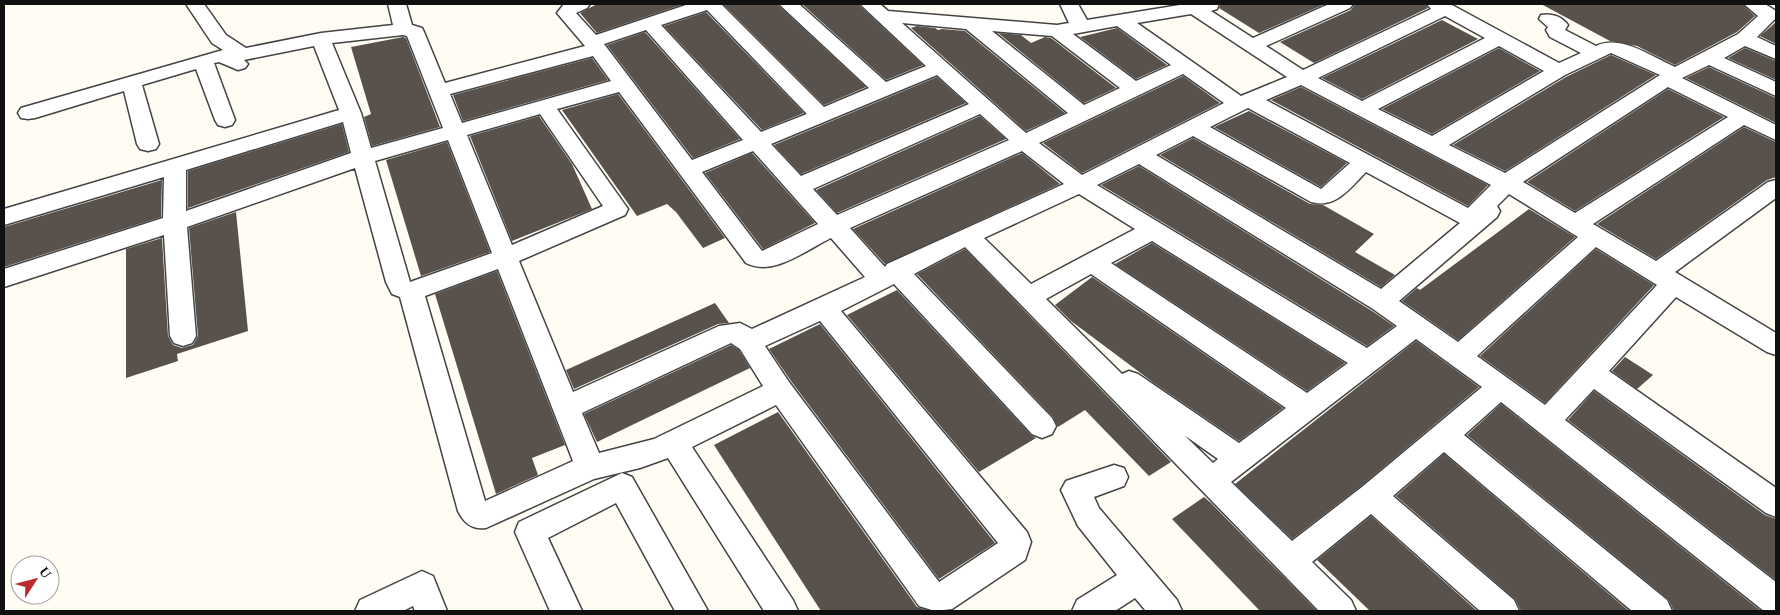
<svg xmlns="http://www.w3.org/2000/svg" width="1780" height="615" viewBox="0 0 1780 615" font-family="Georgia,serif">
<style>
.building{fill:#58514c}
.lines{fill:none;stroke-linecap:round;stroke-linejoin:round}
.minor-casing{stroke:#434343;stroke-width:3}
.minor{fill:#fff;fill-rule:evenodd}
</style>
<rect width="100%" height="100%" fill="#fefcf3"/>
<g class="building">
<path d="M597 4H684L597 33 580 13Z"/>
<path d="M723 4H777L866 87 824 105Z"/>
<path d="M802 4H858L923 65 886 80Z"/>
<path d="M1221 4H1325L1259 33 1219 8Z"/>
<path d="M1355 4H1425L1428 8 1314 63 1280 42 1351 10Z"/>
<path d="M1541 4H1742L1755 16 1737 32 1675 65 1637 46 1610 41Z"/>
<path d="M706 12 804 113 762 130 664 26Z"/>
<path d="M1442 20 1478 39 1362 99 1322 78Z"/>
<path d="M1776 22V44L1760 36Z"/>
<path d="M917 26 935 28 938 30 942 29 965 31 1065 113 1026 131 911 28Z"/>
<path d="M1117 28 1167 65 1136 79 1080 37Z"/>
<path d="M645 32 740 139 693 158 607 45Z"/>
<path d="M998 33 1021 35 1031 43 1045 37 1051 38 1116 88 1084 103Z"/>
<path d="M403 37 406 38 440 127 372 146 364 117 371 114 351 47Z"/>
<path d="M1499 48 1540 71 1432 134 1382 109Z"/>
<path d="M1745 48 1776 61V80L1728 58Z"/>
<path d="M1611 55 1656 75 1505 171 1453 145 1566 77Z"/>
<path d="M592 58 608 80 463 121 453 95Z"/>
<path d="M1709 67 1776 98V123L1686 78Z"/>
<path d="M1183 76 1220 103 1082 173 1043 143Z"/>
<path d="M937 77 966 103 801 174 774 145Z"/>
<path d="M1301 87 1488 185 1468 206 1271 100Z"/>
<path d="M1668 89 1724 117 1575 211 1527 182Z"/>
<path d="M618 94 725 238 703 248 676 212 667 204 637 216 562 110Z"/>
<path d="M1249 111 1347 163 1321 187 1214 127Z"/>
<path d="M539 116 572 164 592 209 512 241 470 136Z"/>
<path d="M980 116 1006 139 837 213 816 190Z"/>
<path d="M342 124 349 152 188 208V171Z"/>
<path d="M1744 127 1776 142V177L1767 180 1656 259 1597 224Z"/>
<path d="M1193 138 1310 204 1323 205 1374 234 1355 252 1395 275 1381 287 1160 155Z"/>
<path d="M447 142 490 252 421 276 386 160Z"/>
<path d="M752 153 815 223 763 249 705 173Z"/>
<path d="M1022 153 1060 184 885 264 853 229Z"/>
<path d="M1139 166 1372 311 1394 326 1367 346 1101 185Z"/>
<path d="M162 180 161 217 4 267V227Z"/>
<path d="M1529 209 1575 237 1458 340 1402 301 1417 288 1420 290Z"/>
<path d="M236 212 248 331 177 354 178 361 126 378V249L162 238 168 336 173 345 182 348 193 345 198 336 189 228Z"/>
<path d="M1152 243 1345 363 1307 391 1115 264Z"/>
<path d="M965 249 1171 462 1149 476 1085 410 1058 427 1053 417 917 274Z"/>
<path d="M1596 249 1654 285 1545 403 1480 356Z"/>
<path d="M497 271 565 445 532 458 538 475 496 494 435 294Z"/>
<path d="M1092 277 1283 408 1239 441 1154 383 1071 321 1055 305Z"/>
<path d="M897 290 1031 435 1036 438 979 472 847 315Z"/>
<path d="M715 303 729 323 718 324 574 389 566 370Z"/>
<path d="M820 324 995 543 939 579 791 381 769 349Z"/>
<path d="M1416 341 1479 387 1361 486 1292 539 1235 484Z"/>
<path d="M731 345 739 350 750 368 597 442 584 414Z"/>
<path d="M1625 357 1653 375 1637 389 1612 371Z"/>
<path d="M1594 391 1765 515 1776 519V580L1568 420Z"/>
<path d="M1501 404 1761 611H1674L1668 599 1467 435Z"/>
<path d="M778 412 917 607 930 611H821L714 445Z"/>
<path d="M1444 454 1629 611H1521L1515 599 1396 496Z"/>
<path d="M1204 497 1211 503 1317 611H1260L1172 519Z"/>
<path d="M1371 516 1477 611H1370L1317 560Z"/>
</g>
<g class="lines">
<g class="minor-casing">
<g id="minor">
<path d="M186 4H204L226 35 246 48 321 33 393 25 388 4H406L412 25 422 28 424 32 445 83 585 46 557 13 564 4H590L587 8 576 13 596 35 689 4H721L824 107 869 88 779 4H799L886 82 926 66 860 4H880L888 11 1057 25 1069 23 1060 4H1078L1087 20 1186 4H1219L1217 9 1211 11 1253 38 1329 4H1353L1350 8 1266 46 1303 70 1431 9 1427 4 1452 5 1559 63 1581 53 1550 37 1546 30 1548 27 1539 19 1541 15C1551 13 1562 16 1568 25L1565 30 1596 46C1621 34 1652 57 1675 67L1738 34 1758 16 1744 4H1765L1776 11V18L1757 37 1776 46V59L1745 46 1724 58 1776 82V96L1709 65 1682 78 1776 125V140L1744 125 1593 224 1656 261 1768 182 1776 180V198L1675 272 1776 333V355L1767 352 1676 297 1609 371 1776 488V517L1766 513 1594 389 1565 420 1776 582V611H1764L1501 402 1464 435 1667 600 1672 611H1632L1444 452 1393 496 1514 600 1519 611H1480L1371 514 1312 562 1351 600 1356 611H1319L965 247 914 274 1052 418 1056 426 1052 434 1042 438 1032 434 894 284 841 311 1027 532 1031 542 1025 560 952 609 935 611 919 606 776 405 692 447 793 600 798 611H764L668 458 640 468 594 479 486 528C472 530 464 523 458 511L400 297 392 294 386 282 355 168 187 227 196 336 192 343 183 346 174 343 170 336 164 235 4 287V269L163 218 164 177 4 225V209L339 110 314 46 244 60 248 64 245 68 238 70 219 62 214 63 235 120 232 125 225 127 218 125 215 120 196 69 142 85 159 144 156 149 148 151 140 149 137 144 124 91 35 118 28 119 21 118 18 113 21 108 223 50 212 43ZM707 10 807 114 761 132 661 25ZM1191 14 1287 77 1241 96 1137 23ZM1445 16 1485 38 1362 101 1318 78ZM902 23 966 29 1068 113 1026 133ZM1117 26 1171 65 1136 81 1073 34ZM646 30 743 140 692 160 604 44ZM992 31 1052 36 1120 88 1084 105ZM403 35 407 36 443 128 371 148 361 113 332 43ZM1499 46 1544 71 1432 136 1378 109ZM1611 53 1660 75 1505 173 1449 145 1565 75ZM593 56 611 81 462 123 450 94ZM1183 74 1224 103 1082 175 1039 143ZM937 75 969 104 801 176 771 144ZM1301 85 1491 185 1468 208 1266 100ZM1668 87 1728 117 1575 213 1523 182ZM619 92 746 263C773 277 806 250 831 238L865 277 752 329 740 323 719 326 573 392 519 261 625 215 628 209 557 109ZM1248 108 1350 163 1321 189 1210 127ZM540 114 603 206 512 245 467 135ZM980 114 1009 140 837 215 813 189ZM343 122 351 153 186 211V170ZM1193 136 1311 202C1336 209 1350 188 1366 172L1460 223 1381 289 1156 155ZM448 140 492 253 410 282 375 161ZM753 151 818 224 762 251 702 172ZM1022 151 1064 184 887 264 885 267 850 228ZM1139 164 1373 309 1397 326 1367 348 1097 185ZM1079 194 1135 229 1031 284 984 238ZM1509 194 1578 237 1458 342 1399 301 1497 217 1500 211 1497 206ZM1152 241 1348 363 1307 393 1111 263ZM1596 247 1657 285 1545 405 1477 356ZM498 269 573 461 485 501 425 296ZM1091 274 1286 408 1239 443 1138 374 1129 371 1122 374 1046 299ZM820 321 998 543 939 582 789 382 765 346ZM1416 339 1482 387 1362 487 1292 541 1231 482ZM731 343 740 349 763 386 654 439 599 453 582 413ZM1184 435 1218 459 1213 463Z"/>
<path d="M1114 465 1124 468 1128 477 1124 486 1094 497 1099 508 1177 600 1182 611H1146L1135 598 1115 611H1072L1077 600 1117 575 1078 526 1061 490 1066 481Z"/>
<path d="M622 473 632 477 708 611H675L616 503 548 538 582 611H550L515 532 519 522Z"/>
<path d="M422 571 433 576 447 611H415L413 606 403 611H355L360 600Z"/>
</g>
</g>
<use href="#minor" class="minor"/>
</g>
<rect width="1780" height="615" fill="none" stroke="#101010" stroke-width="10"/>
<g transform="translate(35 580) rotate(54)"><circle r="24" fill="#ffffff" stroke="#9f9f9f"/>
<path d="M0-4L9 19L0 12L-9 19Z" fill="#ba2d2f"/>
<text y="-8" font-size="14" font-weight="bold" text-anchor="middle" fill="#101010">U</text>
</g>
</svg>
